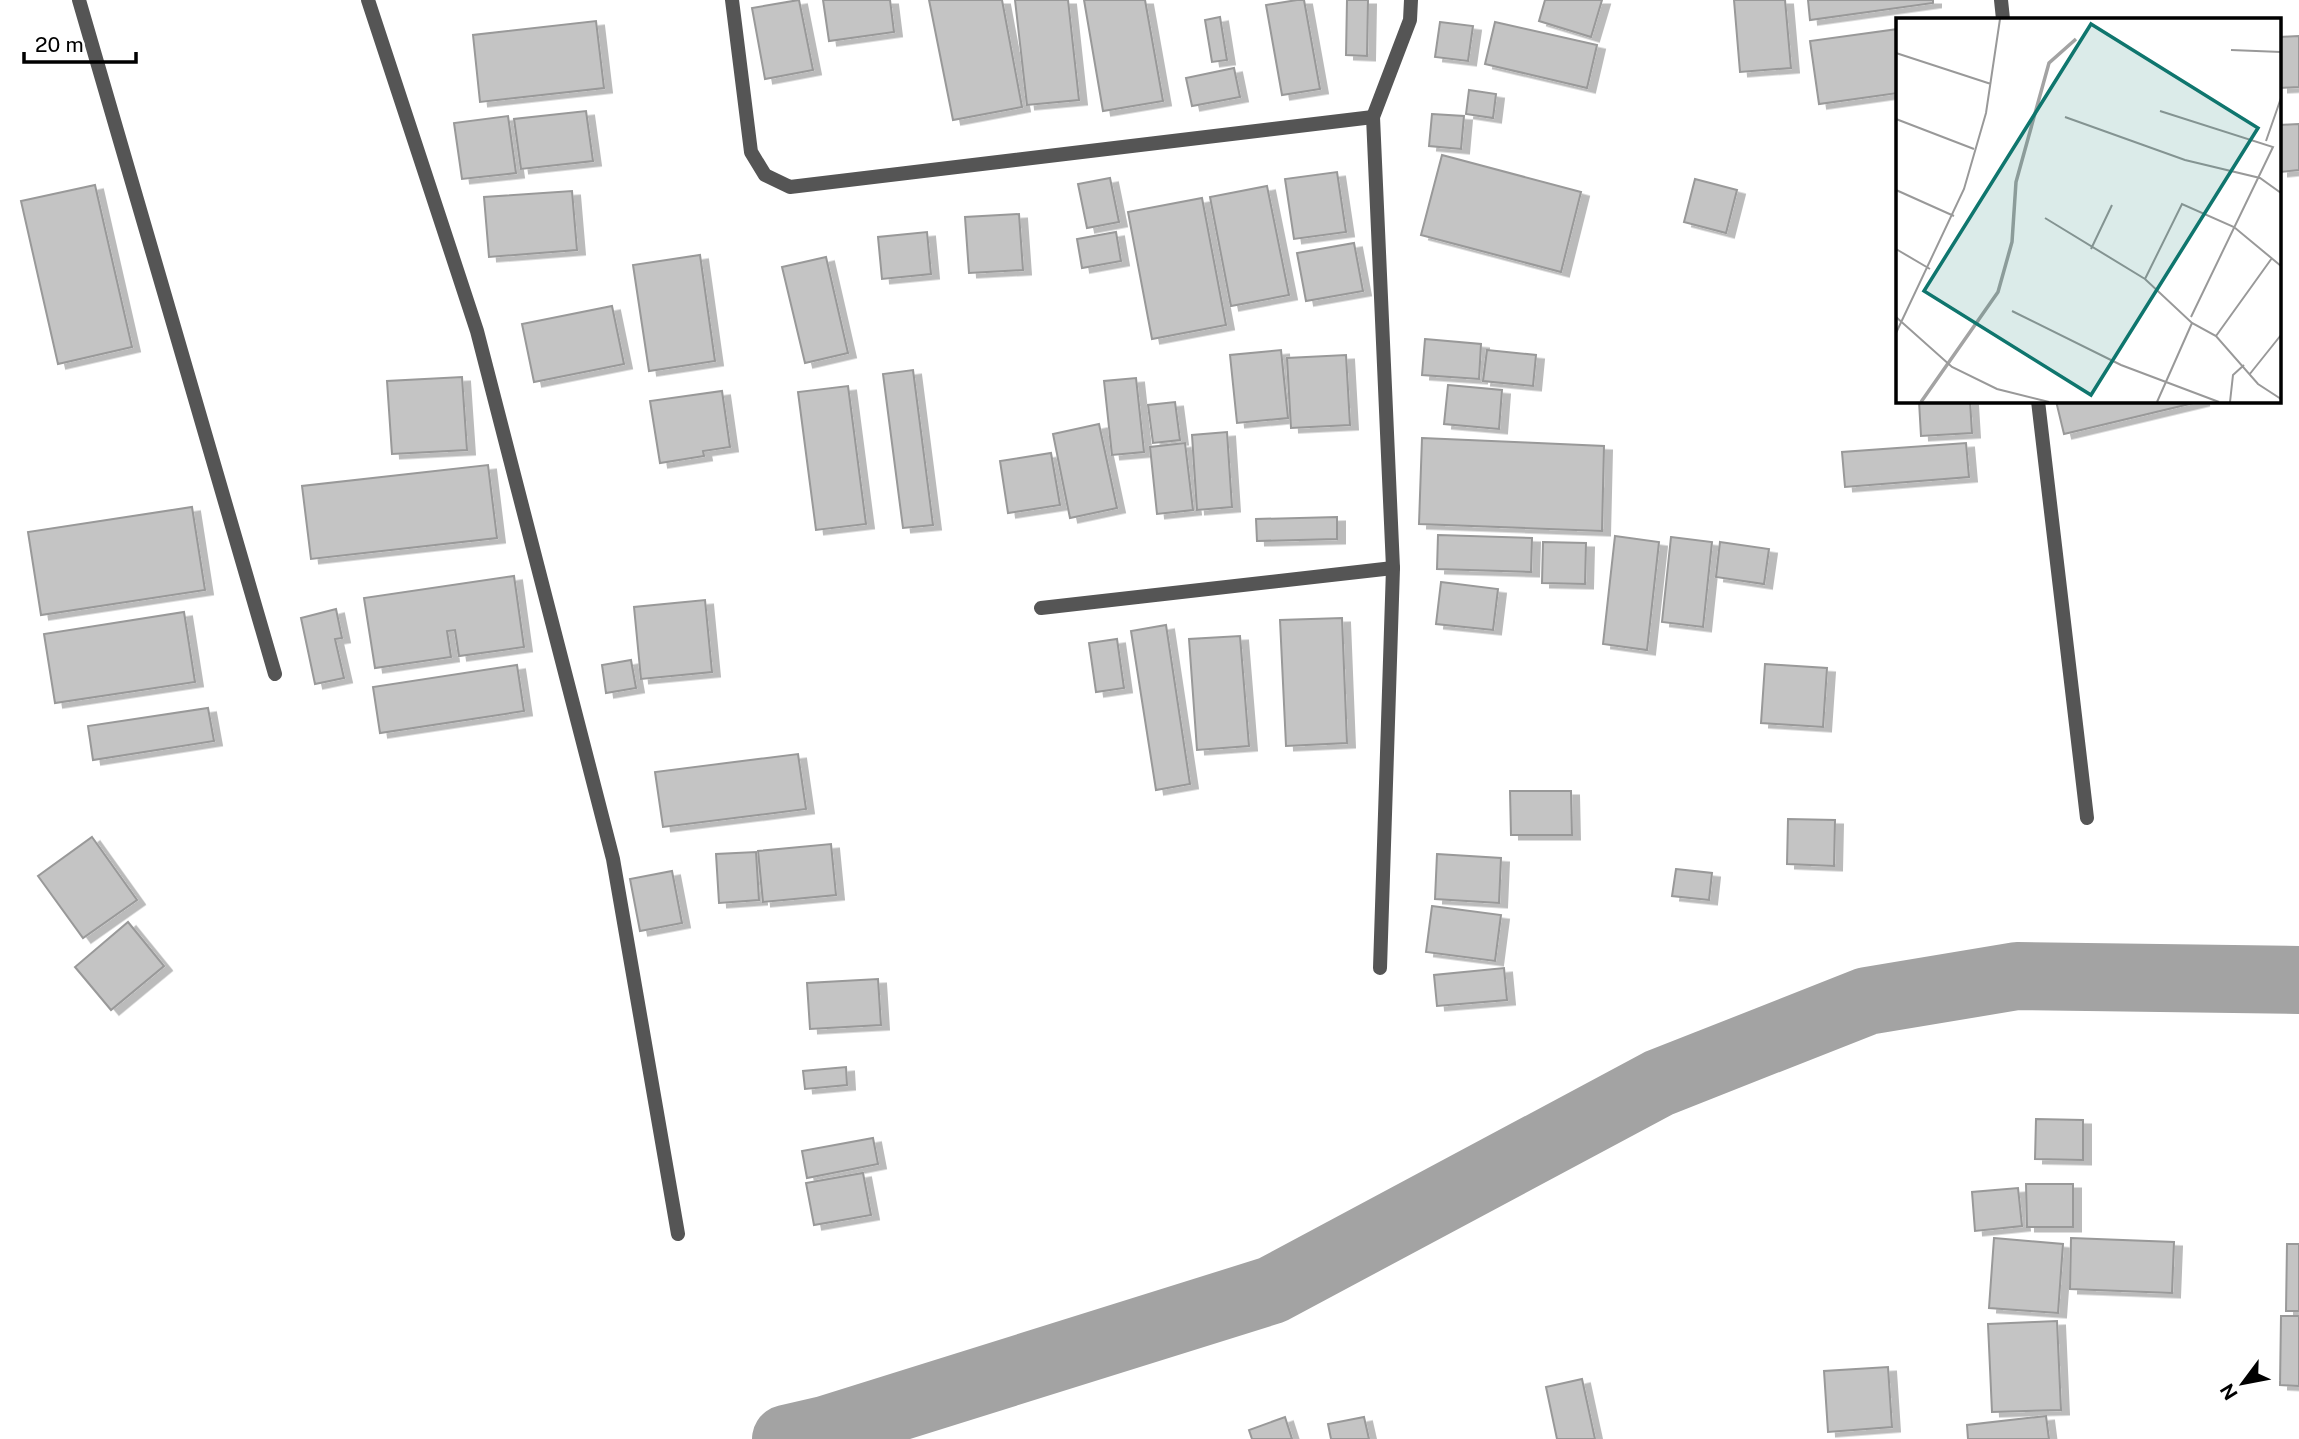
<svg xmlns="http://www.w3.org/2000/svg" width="2299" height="1439" viewBox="0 0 2299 1439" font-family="'Public Sans',sans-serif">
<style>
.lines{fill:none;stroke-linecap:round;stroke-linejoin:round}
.river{stroke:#a3a3a3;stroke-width:68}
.building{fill:#c4c4c4;stroke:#999;stroke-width:2;filter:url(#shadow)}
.street{stroke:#555;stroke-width:14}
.inset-river{fill:none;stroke:#a3a3a3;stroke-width:3.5}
.inset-road{fill:none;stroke:#999;stroke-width:2}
.view{fill:#0f766e;fill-opacity:0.15;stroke:#0f766e;stroke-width:3.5}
.inset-edge{fill:none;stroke:#000;stroke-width:3.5}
</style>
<defs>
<filter id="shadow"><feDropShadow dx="8" dy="4.5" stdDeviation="0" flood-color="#0004"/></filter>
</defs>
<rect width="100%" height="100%" fill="#fff"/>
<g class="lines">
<path class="river" d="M786 1439 825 1430 1272 1290 1659 1083 1867 1001 2017 976 2299 980"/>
</g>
<g class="building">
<path d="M799 0 813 70 765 79 752 8Z"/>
<path d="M823 0H890L894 32 829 41Z"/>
<path d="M929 0H1002L1022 107 953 120Z"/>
<path d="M1015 0H1068L1079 100 1027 105Z"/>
<path d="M1084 0H1145L1163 101 1103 111Z"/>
<path d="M1297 0H1304L1320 89 1282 95 1266 5Z"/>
<path d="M1347 0H1368L1367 56 1346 55Z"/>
<path d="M1545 0H1602L1591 37 1539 21Z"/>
<path d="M1734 0H1785L1791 68 1740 72Z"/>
<path d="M1808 0H1933V3L1810 20Z"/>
<path d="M1220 17 1227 60 1212 62 1205 20Z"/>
<path d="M596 21 604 88 480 102 473 35Z"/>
<path d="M1440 22 1473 26 1468 61 1435 57Z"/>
<path d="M1495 22 1597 45 1587 88 1485 64Z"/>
<path d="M1898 29V93L1819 104 1810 41Z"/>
<path d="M2299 36V87L2280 88V37Z"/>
<path d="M1234 68 1240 97 1192 106 1186 78Z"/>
<path d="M1469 90 1496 94 1493 118 1466 114Z"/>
<path d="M586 111 593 161 521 169 514 119Z"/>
<path d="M1432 114 1464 116 1461 149 1429 146Z"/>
<path d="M508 116 516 173 462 179 454 123Z"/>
<path d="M2299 124V170L2280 172V125Z"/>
<path d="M1442 155 1581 192 1561 272 1421 235Z"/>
<path d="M1337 172 1346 232 1294 239 1285 179Z"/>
<path d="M1110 178 1119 222 1087 228 1078 184Z"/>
<path d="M1695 179 1737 190 1726 233 1684 222Z"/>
<path d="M95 185 132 347 58 364 21 201Z"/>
<path d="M1267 186 1289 295 1231 306 1210 197Z"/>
<path d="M572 191 577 250 489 257 484 197Z"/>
<path d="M1202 198 1226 325 1152 339 1128 212Z"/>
<path d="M1019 214 1023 270 969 273 965 217Z"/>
<path d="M927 232 931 274 882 279 878 237Z"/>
<path d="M1116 232 1121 261 1082 268 1077 239Z"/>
<path d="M1354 243 1363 291 1306 301 1297 253Z"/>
<path d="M700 255 715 361 649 371 633 265Z"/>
<path d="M826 257 848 353 805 363 782 267Z"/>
<path d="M612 306 624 364 534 382 522 324Z"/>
<path d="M1425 339 1481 344 1479 379 1422 375Z"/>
<path d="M1281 350 1288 418 1237 423 1230 355Z"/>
<path d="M1487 350 1536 355 1533 386 1483 381Z"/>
<path d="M1346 355 1350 425 1291 428 1287 358Z"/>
<path d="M913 370 933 525 903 528 883 374Z"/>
<path d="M462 377 467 450 392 454 387 381Z"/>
<path d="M1136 378 1144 452 1112 455 1104 381Z"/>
<path d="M1448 385 1502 390 1499 429 1444 424Z"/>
<path d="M848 386 866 524 816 530 798 392Z"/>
<path d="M722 391 730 447 703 451 704 456 660 463 650 401Z"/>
<path d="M1919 401H1970L1972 433 1921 436Z"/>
<path d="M2056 401H2202L2064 434Z"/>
<path d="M1175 402 1180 440 1153 443 1148 405Z"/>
<path d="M1099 424 1117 508 1070 518 1053 434Z"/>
<path d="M1227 432 1232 507 1197 510 1192 435Z"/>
<path d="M1422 438 1604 446 1602 531 1419 524Z"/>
<path d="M1185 443 1193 510 1157 514 1150 447Z"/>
<path d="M1966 443 1969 477 1845 487 1842 452Z"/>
<path d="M1051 453 1060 505 1008 513 1000 461Z"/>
<path d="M488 465 497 538 311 559 302 486Z"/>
<path d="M192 507 205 590 41 615 28 532Z"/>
<path d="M1337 517V539L1257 541 1256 519Z"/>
<path d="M1438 535 1532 538 1531 572 1437 569Z"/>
<path d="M1615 536 1659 542 1647 650 1603 644Z"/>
<path d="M1671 537 1712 542 1703 627 1662 622Z"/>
<path d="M1543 542 1586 543 1585 584 1542 583Z"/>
<path d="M1720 542 1769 549 1764 584 1716 577Z"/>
<path d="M514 576 524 647 459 656 455 630 447 631 451 657 375 668 364 598Z"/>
<path d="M1441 582 1498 589 1493 630 1436 624Z"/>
<path d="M705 600 712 672 641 679 634 607Z"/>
<path d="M336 609 342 638 335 639 344 678 315 684 301 618Z"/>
<path d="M184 612 195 682 55 703 44 634Z"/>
<path d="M1342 618 1347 743 1286 746 1280 620Z"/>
<path d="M1166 625 1190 784 1156 790 1131 631Z"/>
<path d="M1240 636 1249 746 1197 750 1189 639Z"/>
<path d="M1117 639 1124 688 1096 692 1089 643Z"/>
<path d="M631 660 636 688 606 693 602 665Z"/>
<path d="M1765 664 1827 668 1823 727 1761 723Z"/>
<path d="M517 665 524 711 380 733 373 687Z"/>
<path d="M208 708 214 741 93 760 88 726Z"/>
<path d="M798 754 806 809 663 827 655 772Z"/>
<path d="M1510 791H1571L1572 835H1511Z"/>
<path d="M1788 819 1835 820 1834 866 1787 864Z"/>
<path d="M92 837 137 900 83 938 38 876Z"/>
<path d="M831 844 836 895 763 902 758 851Z"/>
<path d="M756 852 759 900 719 903 716 854Z"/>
<path d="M1437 854 1501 858 1499 903 1435 899Z"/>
<path d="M1676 869 1712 873 1709 900 1672 896Z"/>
<path d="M672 871 682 923 640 931 630 879Z"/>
<path d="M1432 906 1501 915 1495 961 1426 952Z"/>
<path d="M128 922 164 966 111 1010 75 967Z"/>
<path d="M1504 968 1507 1000 1437 1006 1434 975Z"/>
<path d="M878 979 881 1025 810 1029 807 983Z"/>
<path d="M846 1067 847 1085 805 1089 803 1071Z"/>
<path d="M2036 1119 2083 1120V1160L2035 1159Z"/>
<path d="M873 1138 878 1164 807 1178 802 1151Z"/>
<path d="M863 1173 871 1215 814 1225 806 1183Z"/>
<path d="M2026 1184H2073V1227H2027Z"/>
<path d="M2018 1188 2022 1226 1975 1231 1972 1192Z"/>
<path d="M1994 1238 2063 1244 2058 1313 1989 1308Z"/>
<path d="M2071 1238 2174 1242 2172 1293 2070 1289Z"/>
<path d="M2287 1244H2299V1311H2286Z"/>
<path d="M2281 1316H2299V1386L2280 1385Z"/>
<path d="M2057 1321 2061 1410 1992 1412 1988 1324Z"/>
<path d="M1888 1367 1892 1427 1828 1432 1824 1371Z"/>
<path d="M1582 1379 1595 1439H1557L1546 1387Z"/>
<path d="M2046 1416 2049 1439H1968L1967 1425Z"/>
<path d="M1285 1417 1292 1439H1252L1249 1430Z"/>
<path d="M1364 1417 1369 1439H1331L1328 1424Z"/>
</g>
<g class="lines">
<g class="street">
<path d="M79 0 275 674"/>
<path d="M368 0 477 331 613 859 678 1234"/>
<path d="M732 0 751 152 765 175 790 187 1373 117"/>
<path d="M2001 0 2003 19"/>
<path d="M2038 401 2087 818"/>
<path d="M1041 608 1393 568"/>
<path d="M1380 968 1393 568 1373 117 1410 20 1411 0"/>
</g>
</g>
<g transform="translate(1896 18)">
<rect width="385" height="385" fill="#fff"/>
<path class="inset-river" d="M25 384 102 274 116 224 120 164 153 45 180 21"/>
<path class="inset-road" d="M335 32 385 34M0 35 95 66M264 93 377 129 295 299M169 99 289 142 364 160 385 175M0 101 78 131M370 123 385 80M0 172 58 198M149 200 249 261 296 305 320 318 362 366 385 381M0 231 34 251M195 231 216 187M249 261 286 186 338 209 385 248M116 293 225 347 323 384M0 299 56 349 101 371 153 384M0 315 68 171 90 95 104 1M320 318 376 240M353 357 385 317M261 384 296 305M334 384 337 357 348 347"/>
<path class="view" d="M195 6 362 110 195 377 28 273Z"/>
<rect width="385" height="385" class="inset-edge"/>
</g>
<g transform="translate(2243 1383) rotate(238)" stroke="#ffffff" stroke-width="5" paint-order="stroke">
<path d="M0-5L12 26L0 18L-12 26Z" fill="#000000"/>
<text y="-10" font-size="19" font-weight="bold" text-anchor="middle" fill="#000000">N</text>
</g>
<path d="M24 52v10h112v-10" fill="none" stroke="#000000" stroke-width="3.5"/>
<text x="35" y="52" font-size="21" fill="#000000" stroke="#ffffff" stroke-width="5" paint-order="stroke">20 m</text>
</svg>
